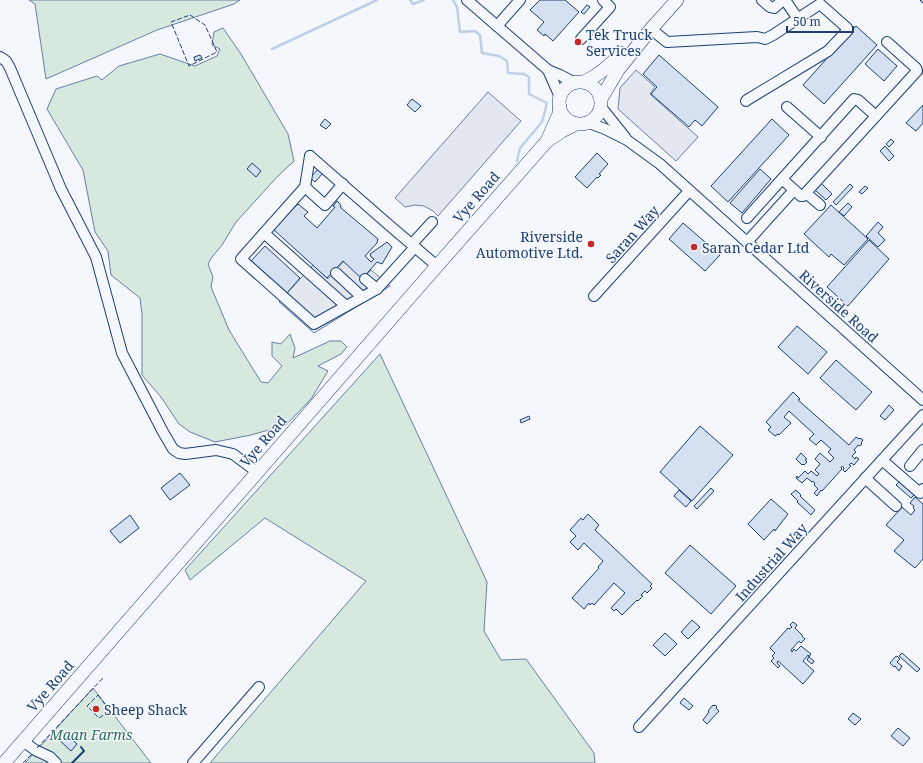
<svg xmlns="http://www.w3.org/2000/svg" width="923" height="763" viewBox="0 0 923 763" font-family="'Noto Serif',serif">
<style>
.green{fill:#d7e8df;stroke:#687fa3}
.parking{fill:#e3e8f0;stroke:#687fa3}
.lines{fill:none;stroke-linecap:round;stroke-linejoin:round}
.stream{stroke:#bed0e5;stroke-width:2.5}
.building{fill:#d5e0f0;stroke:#1d3f73}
.minor-casing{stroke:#1d3f73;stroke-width:12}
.major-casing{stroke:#1d3f73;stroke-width:14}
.minor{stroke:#f4f7fb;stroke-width:10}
.major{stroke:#f4f7fb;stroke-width:13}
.rail-casing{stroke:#1d3f73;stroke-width:4}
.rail{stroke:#f4f7fb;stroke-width:2.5;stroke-dasharray:8;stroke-linecap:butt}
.fence{stroke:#1d3f73;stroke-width:1;stroke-dasharray:5 2;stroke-linecap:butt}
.wall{stroke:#1d3f73;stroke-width:2}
.poi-dot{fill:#c62828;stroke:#f4f7fb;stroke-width:1.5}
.labels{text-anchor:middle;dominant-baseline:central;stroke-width:3;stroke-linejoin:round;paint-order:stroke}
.poi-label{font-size:14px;fill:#1d3f73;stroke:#f4f7fb;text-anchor:start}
.street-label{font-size:14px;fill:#1d3f73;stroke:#f4f7fb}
.park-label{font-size:14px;font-style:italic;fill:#2c6c60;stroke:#f4f7fb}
</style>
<rect width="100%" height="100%" fill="#f4f7fb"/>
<g class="green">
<path d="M29 0H240L234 4 157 30 46 79 35 4Z"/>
<path d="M223 28 241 54 288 134 294 161 278 176 236 222 222 245 212 257 208 264 213 277 211 287 229 330 261 382 268 383 282 366 272 356V342L281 344 290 334 295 348 293 358 330 341H341L347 347 341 354 318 366 328 371 311 399 286 425 251 435 215 442 190 432 179 424 161 397 142 375V314L140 298 111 275 108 251 95 232 83 170 47 109 56 89 97 76 102 80 119 66 160 54 195 66 217 56 220 49 212 45 214 32Z"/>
<path d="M380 354 487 582 484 631 501 660 526 659 594 753 595 763H210L366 581 265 518 190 580 185 570Z"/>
<path d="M93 688 151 763H25Z"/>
</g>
<g class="parking">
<path d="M636 70 655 87 650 94 698 137 676 161 618 109 620 88Z"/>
<path d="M488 92 521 121 438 216 433 211 424 206 415 205 405 207 395 198Z"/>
<path d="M344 261 363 278 371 270 390 286 314 333 279 302 313 265 328 279Z"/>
</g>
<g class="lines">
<g class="stream">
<path d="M410 0 413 4 424 0"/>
<path d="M453 0 457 7 460 32 475 31 480 35 482 53 499 56 507 61 508 73 524 74 529 77V94L547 103 542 122 520 148 517 161"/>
<path d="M272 49 377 0"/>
</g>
</g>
<g class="building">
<path d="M540 0H565L579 12 553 41 545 34 544 36 537 30 544 22 530 10Z"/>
<path d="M587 5 590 7 584 14 581 12Z"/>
<path d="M856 26 877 45 824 104 803 85Z"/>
<path d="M878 49 897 66 884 81 865 64Z"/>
<path d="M200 55 202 58 195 61 194 57Z"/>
<path d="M659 55 718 107 702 126 695 120 689 127 651 94 657 87 643 74Z"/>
<path d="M412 99 421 106 415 112 407 105Z"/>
<path d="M923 105V123L916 131 906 123Z"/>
<path d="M325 119 331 124 326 129 320 125Z"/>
<path d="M772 119 789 135 728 202 711 186Z"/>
<path d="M891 139 894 142 889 147 886 144Z"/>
<path d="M885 146 894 156 889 161 880 151Z"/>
<path d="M597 153 608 164 599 174 601 175 598 178 597 177 587 188 575 177Z"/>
<path d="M252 163 261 171 256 177 247 169Z"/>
<path d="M320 167 323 173 315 182 310 178Z"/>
<path d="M760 169 771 179 742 213 730 203Z"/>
<path d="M820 182 832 194 826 200 814 189Z"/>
<path d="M850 184 853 187 836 205 833 202Z"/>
<path d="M865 186 868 188 862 194 859 192Z"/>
<path d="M337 201 340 204 341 208 378 239 377 243 365 256 371 262 374 259 371 257 370 254 387 242 392 247 382 264 377 262 362 279 343 261 327 278 273 229 289 211 290 212 298 204 308 212 304 216 317 228 335 207 333 206Z"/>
<path d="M848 203 852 207 844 216 839 212Z"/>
<path d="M831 205 868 239 844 265 831 254 829 257 804 234Z"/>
<path d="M878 222 883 227 878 233 885 240 878 247 866 236Z"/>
<path d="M683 223 720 255 705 271 669 239Z"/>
<path d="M869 240 889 259 848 306 827 287Z"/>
<path d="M265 246 300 278 287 293 251 261Z"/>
<path d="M797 326 827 352 808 374 778 347Z"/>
<path d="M836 360 872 392 856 410 820 378Z"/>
<path d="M793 392 800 399 798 400 849 445 856 437 859 439 860 438 863 440 861 443 862 444 860 446 858 445 854 450 856 452 852 456 855 459 856 457 859 459 854 465 851 463 849 465 851 466 845 472 843 470 844 468 842 466 841 468 842 469 822 491 821 490 817 496 814 493 818 489 814 485 815 484 813 481 812 482 807 478 802 483 796 478 797 476 798 478 805 471 808 474 811 471 817 476 819 474 815 470 820 464 815 459 820 453 830 462 834 458 828 452 831 449 821 440 816 445 809 439 814 434 789 411 784 417 791 423 779 435 778 434 775 436 768 430 771 427 766 422Z"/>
<path d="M889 405 894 410 885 420 880 416Z"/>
<path d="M529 416 530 419 521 423 520 420Z"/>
<path d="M700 426 733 455 692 501 660 472Z"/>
<path d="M801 453 807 459 805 460 807 462 804 465 803 464 802 465 796 459Z"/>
<path d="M180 473 190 485 170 500 161 488Z"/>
<path d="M899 482 914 495 911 498 896 485Z"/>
<path d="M711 488 714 491 697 509 694 506Z"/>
<path d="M679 490 691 501 686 507 674 496Z"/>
<path d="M796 490 801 495 800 496 815 510 811 515 797 502 798 501 791 494Z"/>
<path d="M915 497 923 504V559L915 568 894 551 904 540 886 525 902 507 911 515 915 510 913 508 914 506 910 503Z"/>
<path d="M771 499 788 514 775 531 774 529 764 540 748 524Z"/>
<path d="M588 514 599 525 595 530 652 584 650 586 652 588 647 593 645 591 641 595 643 596 638 601 637 600 622 615 616 609 614 611 611 608 625 593 614 583 594 605 592 603 590 605 589 603 584 609 572 598 599 568 598 567 603 561 584 543 578 550 570 542 576 536 570 530 581 518 583 520Z"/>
<path d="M130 515 139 528 120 543 110 531Z"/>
<path d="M690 545 736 586 711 614 665 573Z"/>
<path d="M692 620 700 627 688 639 681 632Z"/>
<path d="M793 622 797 625 795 628 802 635V636L805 639 801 643 799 641 791 650 792 652 794 649 796 651 801 646 811 654 809 657 814 661 812 664 807 660 809 656 808 655 803 661 814 671 803 684 778 661 777 663 780 666 778 668 771 661 774 658 772 656 775 653 770 648 788 628 789 629 792 627 790 625Z"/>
<path d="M665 633 677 644 665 656 653 645Z"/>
<path d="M902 653 920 669 917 672 899 656Z"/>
<path d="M897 656 900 659 897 662 902 666 899 671 895 666 894 667 890 663 895 657Z"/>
<path d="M684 698 693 706 689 710 680 703Z"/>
<path d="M713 705 714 706 715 705 717 707 716 708 719 711 707 724 703 720 709 712 708 711Z"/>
<path d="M853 713 861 719 855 725 848 719Z"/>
<path d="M898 728 910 738 903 746 891 736Z"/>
<path d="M61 730 77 744 71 751 55 736Z"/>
</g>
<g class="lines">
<g class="minor-casing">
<g id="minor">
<path d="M467 0 548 70 560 97"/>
<path d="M762 0 770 7 774 8 783 0"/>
<path d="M785 0 798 19"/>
<path d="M497 26 520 0"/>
<path d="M651 29 667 42 757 37 765 39 773 35 820 4 847 28 848 30 828 51 747 100 746 101"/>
<path d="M581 39 610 7 603 0"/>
<path d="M0 57 6 61 10 68 61 189 96 257 122 353 163 432 173 449 179 453 185 454 216 450 233 454 257 472"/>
<path d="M548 70 560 75 575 83"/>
<path d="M854 99 858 100 876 116 803 196H801L782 179Z"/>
<path d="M601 107 625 137"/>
<path d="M787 107 821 137"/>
<path d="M876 116 917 71 916 68 887 42"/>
<path d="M589 123 605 129 627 140 660 164 923 400"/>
<path d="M310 156 305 187 241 259 314 324 377 289 415 247"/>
<path d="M310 156 389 225 437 266"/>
<path d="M305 187 325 205 343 184"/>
<path d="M806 193 820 205"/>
<path d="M747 218 782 179"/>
<path d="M264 233 346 306"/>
<path d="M747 242 794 190"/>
<path d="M412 244 432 222"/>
<path d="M336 273 362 297"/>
<path d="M365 279 377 289"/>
<path d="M594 296 689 191"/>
<path d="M882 460 920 493 923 489"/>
<path d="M910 466 923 450"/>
<path d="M865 478 896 506"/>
<path d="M639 727 923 415"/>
<path d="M23 741 35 750 50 757 56 763"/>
<path d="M193 763 259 687"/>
</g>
</g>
<g class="major-casing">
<g id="major">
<path d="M584 82C599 75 610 66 621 53"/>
<circle cx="580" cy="103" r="21"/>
<path d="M601 99 618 70 651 29 677 0"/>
<path d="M547 141 559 114 560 107"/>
<path d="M4 763 437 266 547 141 562 131 576 124"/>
</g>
</g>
<use href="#minor" class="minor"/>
<use href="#major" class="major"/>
<g class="rail-casing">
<path id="rail" d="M922 0 923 1"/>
</g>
<use href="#rail" class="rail"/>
<g class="fence">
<path d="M190 15 205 25 217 52 189 66 171 22Z"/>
<path d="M98 695 110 711 99 718 87 706Z"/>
<path d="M37 748 103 678"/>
<path d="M23 763 33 753"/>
</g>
<path class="wall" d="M72 763 84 751 81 747"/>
</g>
<g class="poi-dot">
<circle cx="578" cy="42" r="4"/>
<circle cx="591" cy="244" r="4"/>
<circle cx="694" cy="247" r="4"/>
<circle cx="96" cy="709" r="4"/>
</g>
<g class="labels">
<g class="poi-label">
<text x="586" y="34">Tek Truck<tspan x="586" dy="16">Services</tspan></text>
<text x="583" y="236" text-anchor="end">Riverside<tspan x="583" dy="16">Automotive Ltd.</tspan></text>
<text x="702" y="247">Saran Cedar Ltd</text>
<text x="104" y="709">Sheep Shack</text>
</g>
<g class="street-label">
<text transform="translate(476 197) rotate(-49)">Vye Road</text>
<text transform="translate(632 234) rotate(-48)">Saran Way</text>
<text transform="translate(839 306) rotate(42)">Riverside Road</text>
<text transform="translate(263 441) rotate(-49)">Vye Road</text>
<text transform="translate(771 562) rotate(-48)">Industrial Way</text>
<text transform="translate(50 686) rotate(-49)">Vye Road</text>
</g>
<g class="park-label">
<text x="91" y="734">Maan Farms</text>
</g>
</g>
<path d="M787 26v6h66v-6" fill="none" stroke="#1d3f73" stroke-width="2"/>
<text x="793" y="26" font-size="12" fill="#1d3f73" stroke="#f4f7fb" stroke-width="3" paint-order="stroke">50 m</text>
</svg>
